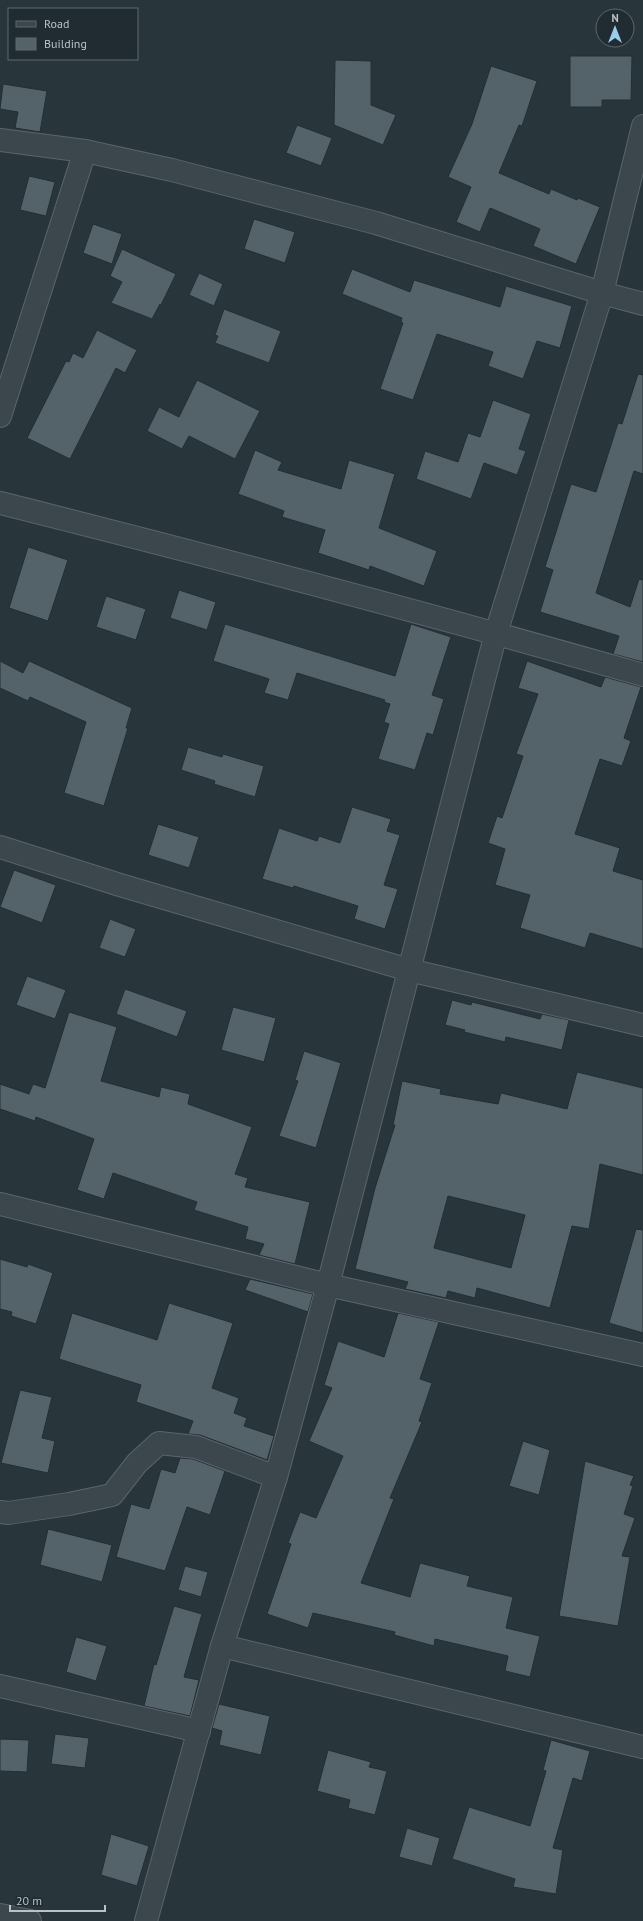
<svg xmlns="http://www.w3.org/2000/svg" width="643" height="1921" viewBox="0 0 643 1921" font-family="'PT Sans',sans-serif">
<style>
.building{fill:#546369;stroke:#232e34;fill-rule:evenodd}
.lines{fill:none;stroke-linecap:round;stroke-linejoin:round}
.street-casing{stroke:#5a656a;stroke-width:24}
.street{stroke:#3c474d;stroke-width:22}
</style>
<rect width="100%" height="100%" fill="#28363c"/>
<g class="building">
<path d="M570 56H632L631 100H602V107H570Z"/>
<path d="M335 60 371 61V105L396 115 383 145 334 125Z"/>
<path d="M491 66 537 81 522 126 519 125 499 173 549 194 551 189 577 200 578 198 600 207 576 264 533 246 540 229 490 208 480 232 456 222 471 187 448 177 472 124Z"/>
<path d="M3 84 47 91 40 132 15 128 18 112 0 109Z"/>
<path d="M297 125 332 138 321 166 286 153Z"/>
<path d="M29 176 55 182 46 216 20 210Z"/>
<path d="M254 219 295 232 285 263 244 249Z"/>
<path d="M93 224 122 234 112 264 83 253Z"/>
<path d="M122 249 176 274 161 305 160 304 152 319 111 303 122 282 110 276Z"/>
<path d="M352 269 410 292 414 280 500 307 506 286 572 306 560 348 537 341 523 379 488 366 493 352 437 334 413 400 380 389 403 323 401 322 402 318 342 294Z"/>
<path d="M199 273 223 284 214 306 189 295Z"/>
<path d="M224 309 281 331 269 363 215 343 218 336 215 335Z"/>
<path d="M97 330 137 350 125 373 116 368 70 459 27 438 66 361 69 362 73 353 83 358Z"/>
<path d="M638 374 643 375V474L634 471 596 593 630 607 639 579 643 580V662L613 654 619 636 540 612 553 570 545 567 571 484 596 492 618 423 622 424Z"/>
<path d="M197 380 260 411 235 459 189 436 182 449 147 431 159 407 179 417Z"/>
<path d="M493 400 531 414 519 449 526 451 517 475 484 463 471 499 416 479 425 451 458 462 468 433 480 437Z"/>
<path d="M255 450 282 462 278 470 341 489 349 460 395 474 379 528 437 551 424 586 370 566 369 570 318 553 325 530 282 517 284 511 238 494Z"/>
<path d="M28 547 68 560 48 621 9 608Z"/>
<path d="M179 590 216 602 207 630 170 618Z"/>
<path d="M106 596 146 609 136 640 96 627Z"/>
<path d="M225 624 395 676 411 624 451 637 432 695 444 699 433 735 427 733 415 770 378 759 389 724 384 722 390 704 384 702 385 700 297 673 288 700 264 693 269 679 213 661Z"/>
<path d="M0 661 23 673 29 661 132 708 126 728H128L104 806 64 793 86 722 30 697 28 701 0 688Z"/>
<path d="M527 661 601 687 605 677 641 687 624 738 631 741 622 766 600 759 575 834 620 848 613 871 643 880V949L590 933 585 948 520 928 530 895 495 885 505 849 488 843 497 816 502 818 523 756 516 754 538 694 518 688Z"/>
<path d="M188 747 222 757 223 754 264 766 255 797 214 784 215 781 181 770Z"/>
<path d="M352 807 391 819 387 831 400 835 384 885 398 889 385 929 354 919 358 906 294 886 293 888 262 879 279 828 317 841 319 836 340 843Z"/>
<path d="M158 824 199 837 189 868 148 855Z"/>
<path d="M14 870 56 885 42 923 0 907Z"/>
<path d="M110 919 136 929 125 957 99 948Z"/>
<path d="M27 976 66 990 55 1019 16 1005Z"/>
<path d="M125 989 187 1011 177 1037 116 1014Z"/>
<path d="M452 1000 471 1005 472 1002 540 1019 542 1014 569 1020 562 1050 506 1037 505 1042 464 1032 465 1030 445 1025Z"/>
<path d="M233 1007 276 1018 264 1062 221 1050Z"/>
<path d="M69 1012 117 1027 101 1081 159 1097 161 1087 190 1094 188 1104 252 1127 235 1174 248 1178 245 1187 310 1202 295 1264 259 1255 264 1244 245 1239 248 1227 194 1210 197 1202 113 1173 104 1199 77 1190 94 1139 36 1117 35 1121 0 1109V1084L29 1094 33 1084 45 1088Z"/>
<path d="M304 1051 341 1063 316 1148 279 1136 298 1081 295 1080Z"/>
<path d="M577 1072 643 1088V1175L600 1164 589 1229 572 1226 550 1308 477 1288 475 1298 448 1291 446 1298 405 1289 408 1282 355 1269 375 1188 395 1125H393L402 1081 441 1089 440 1094 498 1104 501 1093 567 1109ZM448 1196 525 1215 511 1268 434 1248Z"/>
<path d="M636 1229 643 1230V1333L609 1323Z"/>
<path d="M0 1259 27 1267 28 1264 53 1273 36 1324 11 1316 12 1312 0 1309Z"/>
<path d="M250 1279 313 1294 308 1312 245 1290Z"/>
<path d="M169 1303 233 1323 212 1388 239 1398 234 1413 247 1418 244 1426 274 1436 267 1460 200 1435 188 1434 193 1421 136 1402 141 1385 59 1359 72 1313 157 1340Z"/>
<path d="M398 1313 439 1322 420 1379 432 1383 419 1421 422 1422 390 1498 394 1499 361 1583 410 1597 420 1563 470 1576 467 1586 513 1597 506 1628 540 1636 530 1677 505 1671 508 1656 435 1639 434 1646 394 1635 395 1632 313 1613 308 1628 267 1614 291 1544 288 1543 300 1512 316 1518 343 1456 309 1441 332 1388 324 1385 338 1341 384 1357Z"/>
<path d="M20 1390 52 1397 42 1438 55 1441 48 1473 1 1463Z"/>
<path d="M523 1441 550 1450 539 1495 509 1486Z"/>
<path d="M180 1458 193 1459 225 1471 210 1515 187 1507 165 1571 116 1557 131 1504 149 1509 161 1469 175 1473Z"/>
<path d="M585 1461 634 1476 630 1485 633 1486 624 1514 635 1518 622 1556 630 1557 618 1626 559 1616Z"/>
<path d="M48 1529 112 1545 102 1582 40 1565Z"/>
<path d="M185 1566 208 1572 201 1597 178 1590Z"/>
<path d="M174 1606 202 1614 184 1677 199 1680 190 1716 144 1706 154 1664 156 1665Z"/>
<path d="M76 1637 107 1646 96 1681 66 1672Z"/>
<path d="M219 1704 270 1716 261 1755 219 1745 222 1731 212 1728Z"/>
<path d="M55 1734 89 1738 85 1768 51 1764Z"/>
<path d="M0 1739 29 1740 27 1772 0 1771Z"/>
<path d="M551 1740 590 1751 582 1781 573 1778 553 1848 563 1850 556 1894 513 1887 515 1879 452 1859 469 1807 530 1826 546 1771 543 1770Z"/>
<path d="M328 1750 371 1762 369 1767 387 1771 375 1815 348 1808 350 1800 317 1791Z"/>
<path d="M407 1828 440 1838 432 1866 399 1857Z"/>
<path d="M111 1834 149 1846 137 1886 101 1875Z"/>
</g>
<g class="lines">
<g class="street-casing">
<g id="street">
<path d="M0 140 85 151 172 170 376 223 602 293 643 304"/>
<path d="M0 416 85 151"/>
<path d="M0 503C215 557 429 614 643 675"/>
<path d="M0 847 120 885 409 970 643 1025"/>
<path d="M0 1204 328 1285 643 1355"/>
<path d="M0 1512 8 1513 69 1504 112 1495 137 1463 159 1443 196 1447 276 1477"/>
<path d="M222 1646 643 1747"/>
<path d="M0 1686 199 1731"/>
<path d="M0 1915 30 1921"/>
<path d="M146 1921 222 1646 276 1477 328 1285 496 633 602 293 643 126"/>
</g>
</g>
<use href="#street" class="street"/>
</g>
<rect x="8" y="8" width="130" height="52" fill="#212c32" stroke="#5d686e"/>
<rect x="16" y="21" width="20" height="6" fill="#3c474d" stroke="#5d686e"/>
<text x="44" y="28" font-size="12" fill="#b8c2c7">Road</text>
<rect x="16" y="38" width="20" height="12" fill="#546369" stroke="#5d686e"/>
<text x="44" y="48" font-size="12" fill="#b8c2c7">Building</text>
<g transform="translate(615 28)"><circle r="19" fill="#212c32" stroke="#5d686e"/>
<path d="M0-3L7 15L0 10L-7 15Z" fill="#99cdeb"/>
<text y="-6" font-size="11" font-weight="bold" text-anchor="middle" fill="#b8c2c7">N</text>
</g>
<path d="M10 1905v6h95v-6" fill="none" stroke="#b8c2c7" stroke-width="2"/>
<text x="16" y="1905" font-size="12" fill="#b8c2c7" stroke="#212c32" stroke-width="3" paint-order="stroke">20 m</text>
</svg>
